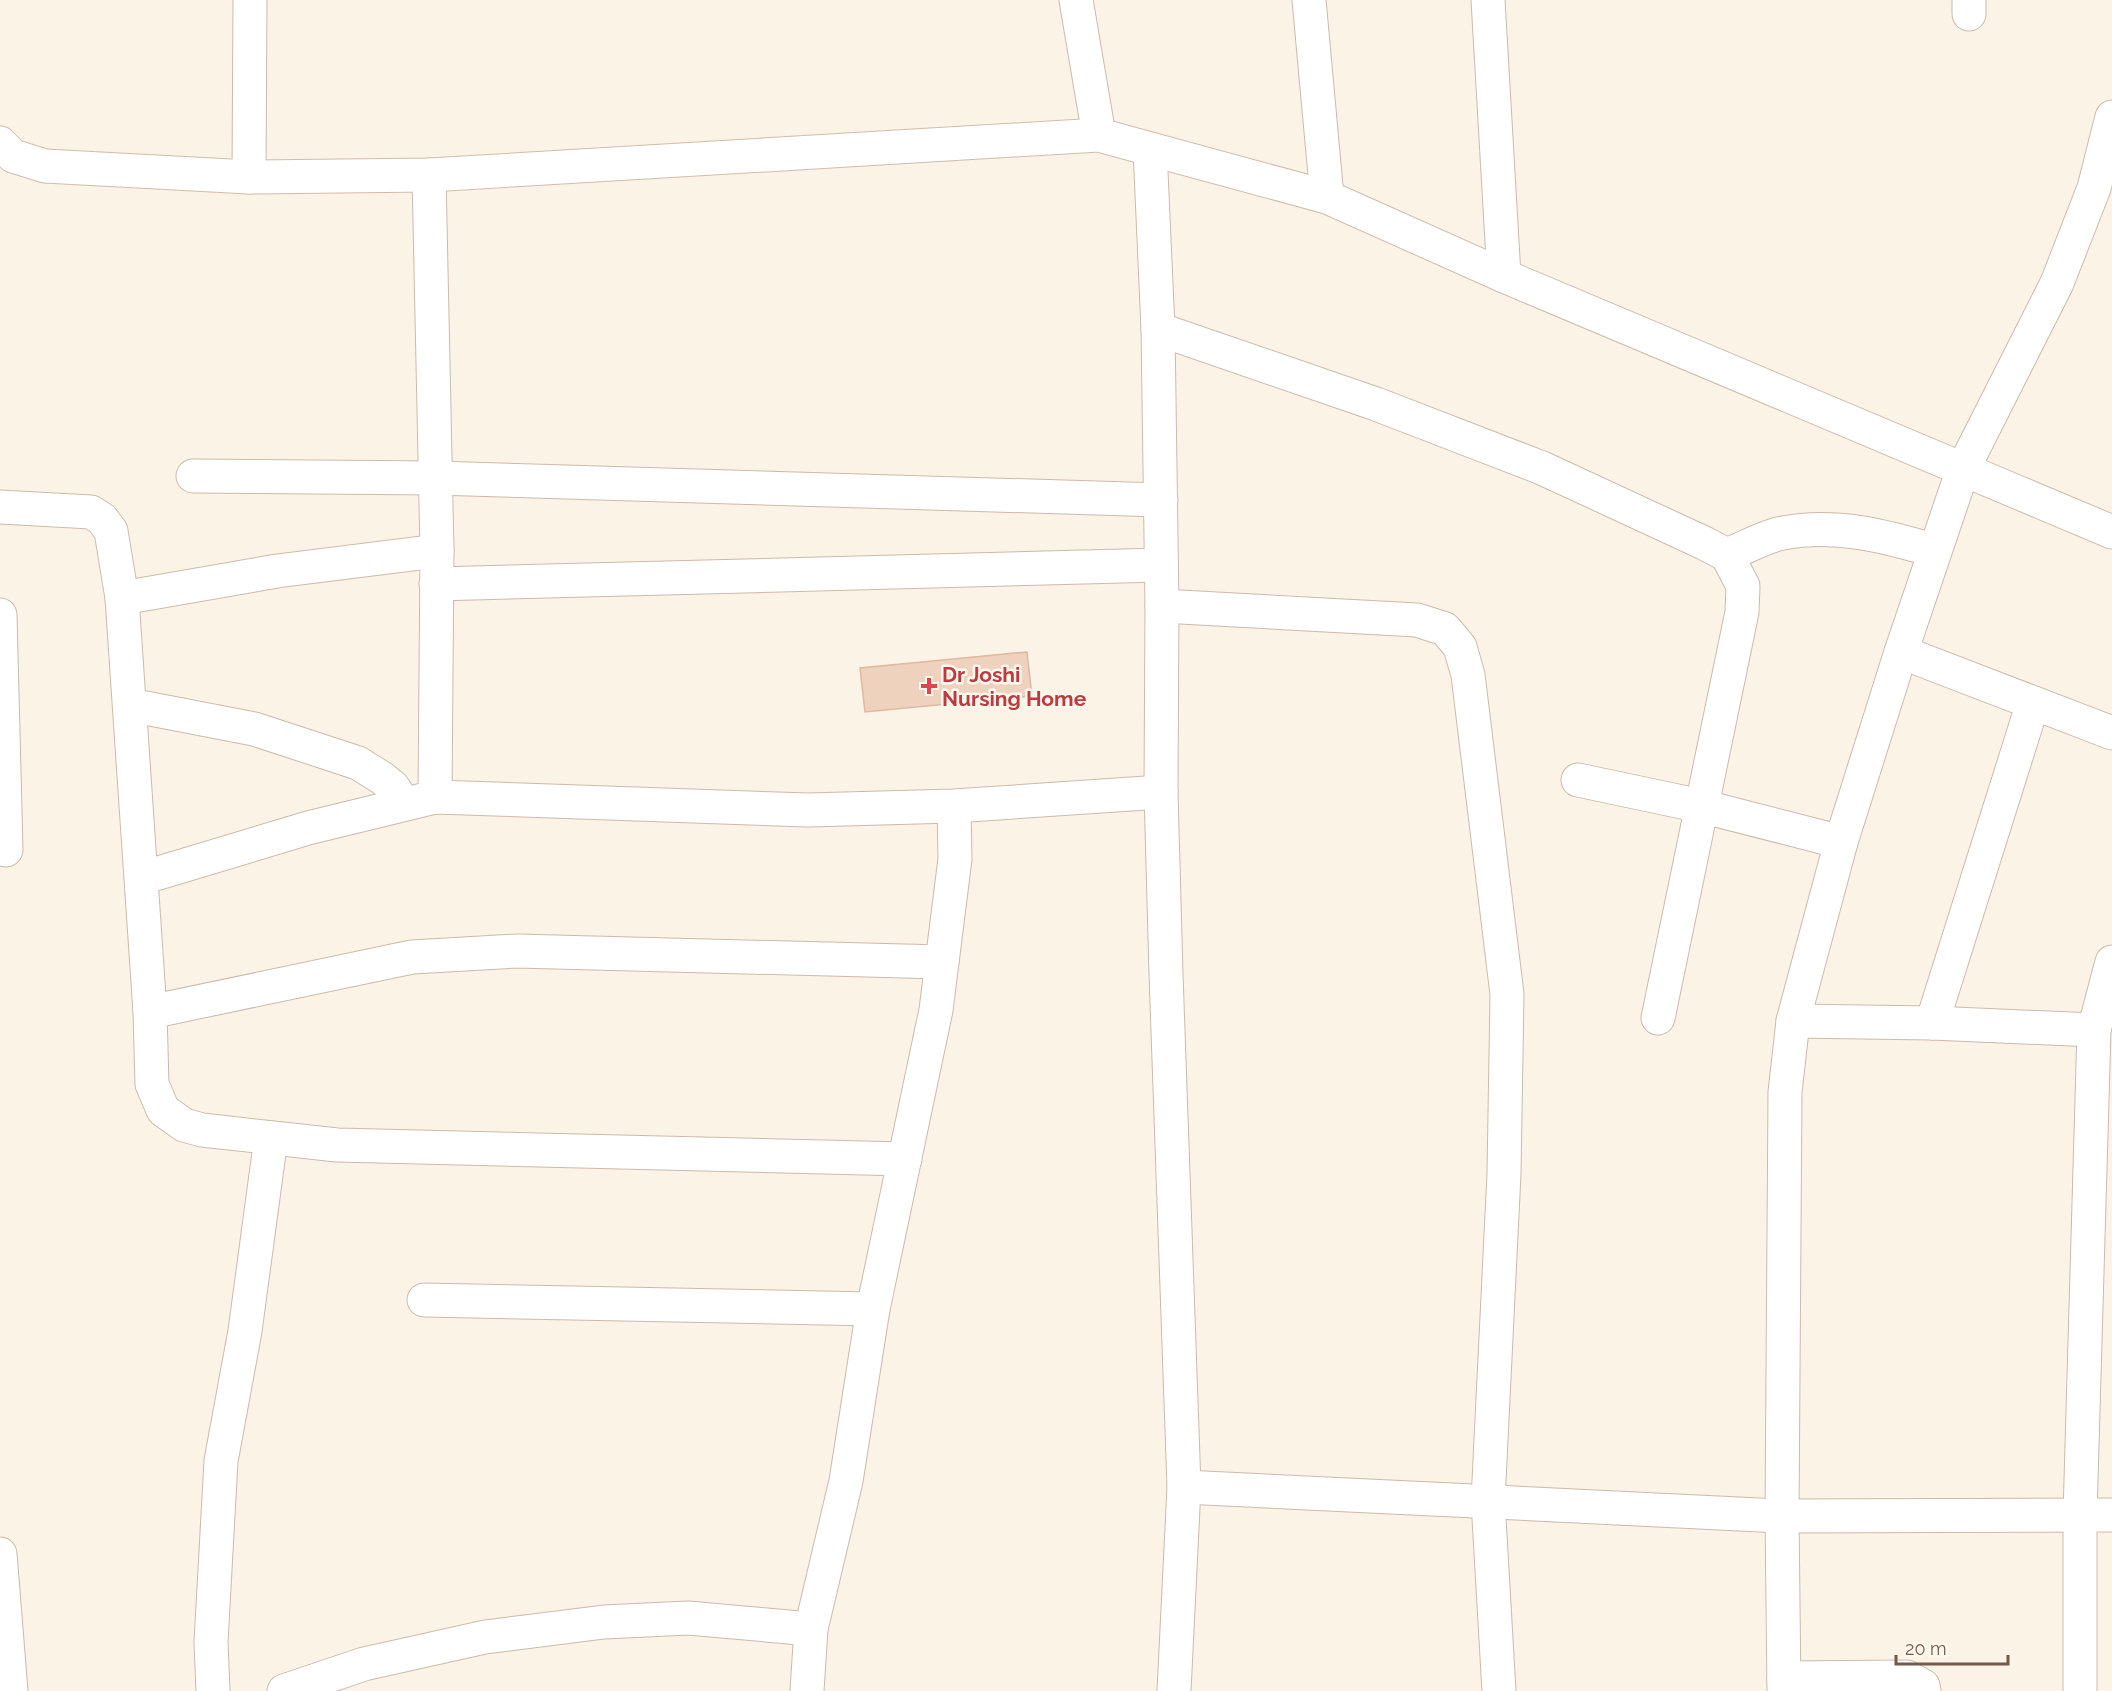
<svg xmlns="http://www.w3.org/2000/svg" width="2112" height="1691" viewBox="0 0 2112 1691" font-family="Raleway,sans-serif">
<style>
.building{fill:#efd2be;stroke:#e1b89f;stroke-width:1.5}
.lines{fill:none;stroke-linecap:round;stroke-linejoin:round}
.street-casing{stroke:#ccbaac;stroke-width:35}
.secondary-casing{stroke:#d1bcac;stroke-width:35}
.street{stroke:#fff;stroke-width:33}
.secondary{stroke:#fff;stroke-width:33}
.health-dot{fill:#e0444e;stroke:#fef7eb;stroke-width:2}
.labels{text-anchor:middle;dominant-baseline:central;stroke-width:5;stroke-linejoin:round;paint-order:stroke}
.health-label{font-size:21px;font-weight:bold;fill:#be3a42;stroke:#fef7eb;text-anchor:start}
</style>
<rect width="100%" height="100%" fill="#fbf3e5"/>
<path class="building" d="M1027 652 1032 696 865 712 860 668Z"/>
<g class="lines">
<g class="street-casing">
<g id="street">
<path d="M1076 0 1099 135"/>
<path d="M1309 0 1327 197"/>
<path d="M1488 0 1504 276"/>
<path d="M1969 14V0"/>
<path d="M1150 149 1158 329 1162 606 1161 792 1166 974 1184 1487 1174 1691"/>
<path d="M429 175 437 551 435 797"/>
<path d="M249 177 250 0"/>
<path d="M1158 329 1376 404 1542 468 1704 543 1727 555 1743 586 1742 612 1658 1018"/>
<path d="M193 476 435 478 1161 500"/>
<path d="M0 507 91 512 102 519 111 531 122 598 150 1012 152 1084 163 1110 184 1125 202 1130 337 1145 905 1159"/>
<path d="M1727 555C1745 548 1765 536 1783 533 1835 523 1886 536 1935 551"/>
<path d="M436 584 1161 565"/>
<path d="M122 598 277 571 437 551"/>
<path d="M1162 606 1417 620 1445 629 1460 647 1468 675 1507 994 1504 1174 1488 1501 1499 1691"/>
<path d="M0 615 6 850"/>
<path d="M1901 652 2112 733"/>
<path d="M130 705 254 729 358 763 382 778 393 787 404 804"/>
<path d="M1578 780 1701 806 1841 842"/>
<path d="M142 878 308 828 435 797 808 810 954 806 1161 792"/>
<path d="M150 1012 412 957 517 951 942 962"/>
<path d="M1793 1021 1932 1023 2094 1030"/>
<path d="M1932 1023 2033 703"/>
<path d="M424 1300 873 1309"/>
<path d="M1184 1487 1782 1516 2112 1515"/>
<path d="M0 1554 11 1691"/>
<path d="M1784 1678 1907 1677 1923 1686 1924 1691"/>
<path d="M213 1691 211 1642 221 1461 245 1331 271 1138"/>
<path d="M284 1691 364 1664 485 1637 604 1622 688 1618 811 1629"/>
<path d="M807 1691 811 1629 846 1481 873 1309 936 1010 955 859 954 806"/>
<path d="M1784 1691 1782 1516 1785 1092 1793 1021 1841 842 1901 652 1963 469 2057 283 2094 188 2112 117"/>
<path d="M2080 1691V1515L2094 1030 2112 962"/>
</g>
</g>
<g class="secondary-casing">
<path id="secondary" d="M0 143 13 156 45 166 249 177 429 175 1099 135 1327 197 1504 276 2112 532"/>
</g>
<use href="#street" class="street"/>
<use href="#secondary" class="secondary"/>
</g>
<path class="health-dot" d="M926 677h6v6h6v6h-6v6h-6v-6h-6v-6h6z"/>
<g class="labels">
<g class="health-label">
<text x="942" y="674">Dr Joshi<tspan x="942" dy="24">Nursing Home</tspan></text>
</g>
</g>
<path d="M1896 1655v9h112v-9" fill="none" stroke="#73594c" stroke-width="3"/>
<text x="1905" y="1655" font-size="18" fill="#73594c" stroke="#fef7eb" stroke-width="4.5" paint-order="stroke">20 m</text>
</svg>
